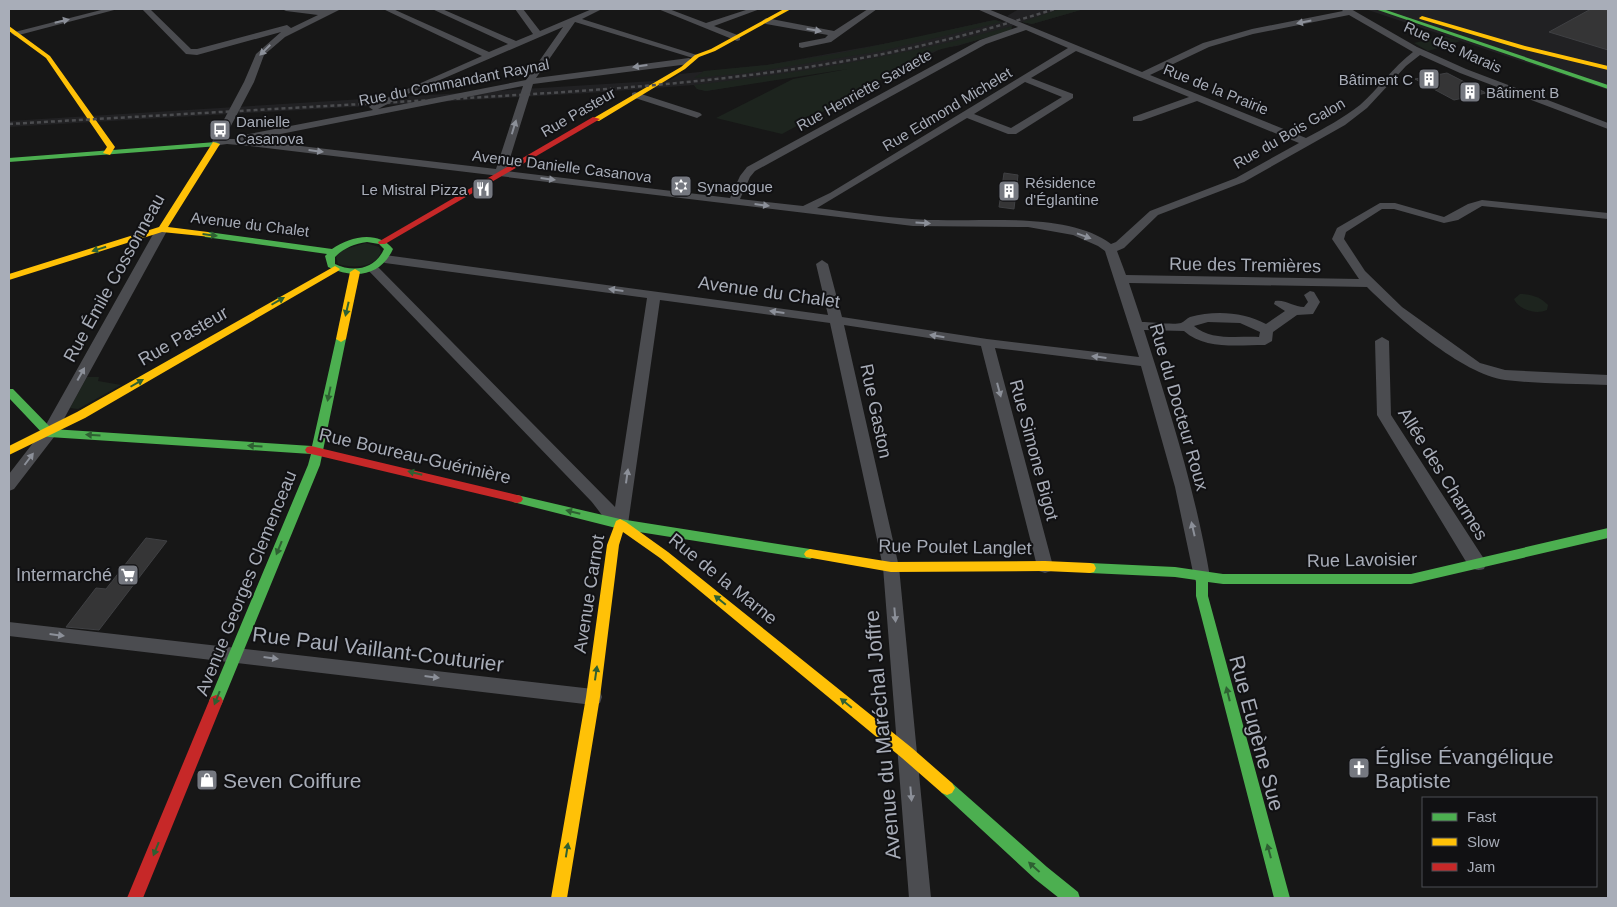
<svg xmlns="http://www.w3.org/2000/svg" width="1617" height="907" viewBox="0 0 1617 907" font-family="Arial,sans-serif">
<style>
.built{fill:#212123}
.green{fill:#1d241e}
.building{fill:#353536;stroke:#3f4043}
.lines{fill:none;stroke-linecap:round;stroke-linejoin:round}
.street{fill:#4b4c50;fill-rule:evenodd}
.fast{fill:#4caf50;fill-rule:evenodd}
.slow{fill:#ffc107;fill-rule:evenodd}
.jam{fill:#c62828;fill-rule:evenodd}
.rail{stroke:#4b4c4f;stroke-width:2.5;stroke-dasharray:4 3;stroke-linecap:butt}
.oneway{fill:#8c9099}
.oneway2{fill:#2e6032}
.labels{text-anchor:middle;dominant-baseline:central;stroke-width:4;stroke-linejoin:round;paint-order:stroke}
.far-street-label{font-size:15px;fill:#a8adb8;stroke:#111113}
.far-poi-label{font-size:15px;fill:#a8adb8;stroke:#111113;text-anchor:start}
.street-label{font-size:18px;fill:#a8adb8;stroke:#111113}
.poi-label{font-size:18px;fill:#a8adb8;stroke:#111113;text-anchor:end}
.near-street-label{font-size:21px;fill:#a8adb8;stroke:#111113}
.near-poi-label{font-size:21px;fill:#a8adb8;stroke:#111113;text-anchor:start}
</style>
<rect width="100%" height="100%" fill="#171717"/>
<g class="built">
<path d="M1019 9H1084L1032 24 1022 22 1012 26 1011 30 957 46 943 48 928 55 706 91 697 89 694 85 590 93 9 127V121L670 80 680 74 767 65 905 40 989 21 995 20 1002 22 1012 19 1007 16Z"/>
<path d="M1365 9H1608V90Z"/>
</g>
<g class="green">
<path d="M1060 9H1084L1032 24 1022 22Z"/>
<path d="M995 20 1002 22 882 51 748 73 694 78 704 71 767 65 846 52Z"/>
<path d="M1012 26 1011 30 1001 34 934 51 782 134 716 118 793 79 848 69 706 91 697 89 694 85C801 73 908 55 1012 26Z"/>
<path d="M1443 36 1461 41 1428 51 1414 43Z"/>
<path d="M366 243 379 247 381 251C376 269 352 268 338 264L336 257 342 250Z"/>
<path d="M1520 294C1531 294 1541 297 1548 305L1547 310C1536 315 1519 310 1514 299Z"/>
<path d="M87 377H99L98 381 121 385 78 409 70 408Z"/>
</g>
<g class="building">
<path d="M1591 9 1608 10V50L1549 32Z"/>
<path d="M1447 73 1486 93 1454 100 1415 79Z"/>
<path d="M1004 173 1018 175 1014 209 999 207Z"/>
<path d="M146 538 167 541 99 630 66 627 96 588 106 589Z"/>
</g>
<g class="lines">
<g class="street">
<path d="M105 9H118L15 36 11 33Z"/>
<path d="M142 9H150L191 49H197L287 25 291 28 318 15 286 11 282 9 327 10 341 9 285 37 264 55 254 82 224 139H240V136L244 135 373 110 369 107 371 105 482 56 383 9H393L489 52 508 44 432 9H442L516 41 533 34 515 9H523L540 31 592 9H602L582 19 700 56 696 59 693 58 575 22 536 78 689 58 694 61 689 64 533 84 506 171 730 198 740 176 747 167 980 40 1018 27 977 9H988L1142 72 1203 43 1252 29 1343 11 1341 9H1351L1417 47 1466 69 1608 123V129L1460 73 1420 55 1406 66 1367 108 1345 125 1244 182 1158 215 1124 248 1117 251 1126 275 1359 279 1332 239 1337 228 1380 203H1395L1444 217 1468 204 1482 200 1608 213V219L1482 206 1458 220 1444 223 1394 209H1382L1346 232 1344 239 1365 271 1402 307 1480 363 1505 370 1608 375V385C1574 384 1538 384 1505 380 1462 374 1397 317 1367 287L1129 283 1142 322C1150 322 1174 325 1181 323 1184 322 1187 318 1190 317 1215 310 1244 312 1266 324L1285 311 1274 304 1275 301C1285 299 1294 307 1304 307L1308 302 1304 295 1310 291 1314 292 1320 302 1313 314 1297 315 1273 332 1272 341 1265 345C1238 345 1205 350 1184 331L1144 330C1170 411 1196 493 1210 577L1208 582 1202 584 1196 582 1194 577 1175 487 1141 366 995 348 1053 566 1051 571 1045 573 1039 571 1037 566 981 346 844 325 899 567 931 898H909L883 567 830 323 660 300 628 524 626 528C611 533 600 511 591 501L366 268 372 264 376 265 615 507 647 298 385 263 379 259 381 256 385 255 828 315 816 264 822 260 828 264 842 317 987 339 1139 357 1105 251 1098 246 1073 235 1028 227 913 226 250 146 227 144 212 146 211 144 244 82 256 54 281 32 197 55 186 54ZM1349 15 1413 52C1393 67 1379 88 1360 105 1343 118 1325 128 1306 138L1150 75 1209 47 1253 34ZM563 27 526 80 378 109 403 96ZM1026 30 1068 48 830 193 803 206 740 199 750 177 755 171 986 44ZM1076 51 1189 97 1133 117V121H1141L1197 101 1299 143 1236 178 1150 211 1116 242 1111 244C1065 209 969 224 912 219 881 217 849 212 817 208L967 118 1008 134H1016L1073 98V94L1031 78ZM1025 82 1062 97 1011 128 974 114ZM523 86 496 169 250 140ZM1208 322 1240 323 1260 332 1259 337C1237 336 1211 341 1194 326Z"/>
<path d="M658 9H669L706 23 749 9H760L714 26 740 36V40L737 41Z"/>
<path d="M868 9H877L831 42 802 48 799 47V43L825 38 828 35 766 24 762 21 766 18 834 31Z"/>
<path d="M635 92 700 113 702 115 697 118 694 117 632 97V93Z"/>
<path d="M162 226 168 229 54 437 14 489 9 491V474L43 430 156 229Z"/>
<path d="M1382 337 1389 341 1391 415 1484 559 1486 564 1484 569C1474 572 1471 567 1465 560L1377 415 1375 341Z"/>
<path d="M9 622 593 689 600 691 602 697 600 703 593 705 9 636Z"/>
</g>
<g class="fast">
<path d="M1375 9H1383L1608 85V89Z"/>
<path d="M216 142 220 144 219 146 9 162V158Z"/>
<path d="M208 232 332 249C350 236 378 230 393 249 380 277 354 279 328 267L325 256 327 254 205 237 204 235ZM367 242 379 244 384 249C375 269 354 273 335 264V257C344 248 354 244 367 242Z"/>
<path d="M341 336 346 339 320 465 223 701 221 705 216 707 211 705 209 701 308 465 311 454 49 437 45 436 9 398V389H13L52 429 312 446 336 339Z"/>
<path d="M517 495 620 519 810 549 814 551 816 554 814 557 810 559 620 529 513 502 511 499 513 496Z"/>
<path d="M1608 528V538L1411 584H1223L1208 582V596L1290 898H1274L1196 596V580L1175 577 1090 573 1086 572 1084 568 1086 564 1090 563 1175 567 1223 574H1411Z"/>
<path d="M947 781 952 783 1047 867 1078 892 1080 898H1059L1035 879 942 793 939 788 942 783Z"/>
</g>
<g class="slow">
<path d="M784 9H791L715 51 699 57 685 69 599 121 592 119 681 67 695 55 711 49Z"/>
<path d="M1422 16 1525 46 1608 66V70L1521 49 1420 19 1419 18Z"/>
<path d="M9 26 50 56 115 147 110 155 103 153 107 147 46 58 9 31Z"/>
<path d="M213 142 220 144 168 227 208 232 212 235 211 237 162 232 9 280V274L159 227Z"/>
<path d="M335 266 340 269 338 271 85 418 9 455V446L77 412Z"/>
<path d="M355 269 360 272 346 339 341 342 336 339 350 272Z"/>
<path d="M620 519 626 522 668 552 912 748 952 783 955 788 952 793 947 795 942 793 902 758 660 558 623 532 619 545 600 697 567 898H551L586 697 607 545 616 521Z"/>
<path d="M810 549 891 562 1045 561 1090 563 1094 564 1096 568 1094 572 1090 573 1045 571 891 572 806 557 804 554 806 551Z"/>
</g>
<g class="jam">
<path d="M593 117 600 119 385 244H379L378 242Z"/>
<path d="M311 446 517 495 521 496 523 499 521 502 517 503 307 453 305 450 307 447Z"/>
<path d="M216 695 221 697 223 701 143 898H127L209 701 211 697Z"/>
</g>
<path class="rail" d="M9 124C150 116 291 108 433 100 569 92 704 85 839 62 912 50 984 31 1055 9"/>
</g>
<defs><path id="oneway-solid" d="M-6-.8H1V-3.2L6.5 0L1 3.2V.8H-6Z" transform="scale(1.25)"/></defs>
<g class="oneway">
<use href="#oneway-solid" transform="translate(62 21) rotate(-13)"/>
<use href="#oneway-solid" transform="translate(1304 22) rotate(169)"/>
<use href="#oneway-solid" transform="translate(814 30) rotate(10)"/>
<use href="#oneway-solid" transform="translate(265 50) rotate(135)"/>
<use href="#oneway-solid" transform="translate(640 66) rotate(172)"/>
<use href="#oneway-solid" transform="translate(514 127) rotate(-73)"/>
<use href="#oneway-solid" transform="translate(316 151) rotate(7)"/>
<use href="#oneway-solid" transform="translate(548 179) rotate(7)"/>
<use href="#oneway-solid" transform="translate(762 205) rotate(7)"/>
<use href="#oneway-solid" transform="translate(923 223) rotate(3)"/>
<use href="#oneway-solid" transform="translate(1084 236) rotate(20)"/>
<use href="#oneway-solid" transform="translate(616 290) rotate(-172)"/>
<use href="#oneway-solid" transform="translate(777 312) rotate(-172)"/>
<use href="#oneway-solid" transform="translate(937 336) rotate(-171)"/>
<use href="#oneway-solid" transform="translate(1099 357) rotate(-173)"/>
<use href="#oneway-solid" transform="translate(81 374) rotate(-61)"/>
<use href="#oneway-solid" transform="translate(999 390) rotate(75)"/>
<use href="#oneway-solid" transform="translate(29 459) rotate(-53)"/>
<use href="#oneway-solid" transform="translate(627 476) rotate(-82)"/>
<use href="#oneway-solid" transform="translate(1193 529) rotate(-103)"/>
<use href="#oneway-solid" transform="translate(895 615) rotate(85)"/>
<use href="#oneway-solid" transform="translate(57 635) rotate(7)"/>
<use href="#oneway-solid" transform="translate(271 658) rotate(7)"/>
<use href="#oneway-solid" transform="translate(432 677) rotate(7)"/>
<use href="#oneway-solid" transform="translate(911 794) rotate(85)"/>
</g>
<g class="oneway2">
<use href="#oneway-solid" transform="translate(210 235) rotate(7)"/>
<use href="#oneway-solid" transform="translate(99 249) rotate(162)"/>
<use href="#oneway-solid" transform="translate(278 301) rotate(-30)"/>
<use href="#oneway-solid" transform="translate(347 309) rotate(103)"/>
<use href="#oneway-solid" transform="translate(137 383) rotate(-30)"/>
<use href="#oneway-solid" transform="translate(329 394) rotate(102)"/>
<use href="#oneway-solid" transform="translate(93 435) rotate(-176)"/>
<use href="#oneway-solid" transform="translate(255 446) rotate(-176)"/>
<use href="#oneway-solid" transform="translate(415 473) rotate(-166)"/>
<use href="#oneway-solid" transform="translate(573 512) rotate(-166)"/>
<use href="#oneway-solid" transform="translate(279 548) rotate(112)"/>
<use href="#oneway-solid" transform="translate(720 600) rotate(-141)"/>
<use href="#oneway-solid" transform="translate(596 673) rotate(-82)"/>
<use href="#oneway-solid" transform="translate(1228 694) rotate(-104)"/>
<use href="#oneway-solid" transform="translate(217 698) rotate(112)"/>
<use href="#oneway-solid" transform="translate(846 703) rotate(-141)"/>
<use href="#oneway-solid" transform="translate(156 849) rotate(112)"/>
<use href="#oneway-solid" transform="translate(567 850) rotate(-81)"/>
<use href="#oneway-solid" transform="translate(1269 851) rotate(-105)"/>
<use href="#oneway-solid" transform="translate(1034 867) rotate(-138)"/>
</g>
<defs>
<g id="building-square" transform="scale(1.125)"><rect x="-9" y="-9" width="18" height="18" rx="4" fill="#757880" stroke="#111113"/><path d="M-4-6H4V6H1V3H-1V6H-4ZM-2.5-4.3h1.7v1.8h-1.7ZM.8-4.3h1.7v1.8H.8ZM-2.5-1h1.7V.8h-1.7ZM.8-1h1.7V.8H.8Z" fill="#fff"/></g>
<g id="bus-square" transform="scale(1.125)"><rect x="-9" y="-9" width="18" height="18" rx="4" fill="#757880" stroke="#111113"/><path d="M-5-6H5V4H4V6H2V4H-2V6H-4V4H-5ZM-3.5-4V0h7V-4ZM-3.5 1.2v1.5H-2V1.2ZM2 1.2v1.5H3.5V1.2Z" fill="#fff"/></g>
<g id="synagogue-square" transform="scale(1.125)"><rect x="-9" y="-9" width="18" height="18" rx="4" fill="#757880" stroke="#111113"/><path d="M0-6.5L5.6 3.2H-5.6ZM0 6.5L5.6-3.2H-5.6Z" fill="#fff"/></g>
<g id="restaurant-square" transform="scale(1.125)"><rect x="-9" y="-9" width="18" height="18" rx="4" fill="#757880" stroke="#111113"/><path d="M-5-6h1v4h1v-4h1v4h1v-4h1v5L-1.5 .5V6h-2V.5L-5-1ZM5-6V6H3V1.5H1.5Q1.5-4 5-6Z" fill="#fff"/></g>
<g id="supermarket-square" transform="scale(1.125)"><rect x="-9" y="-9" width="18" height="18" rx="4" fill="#757880" stroke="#111113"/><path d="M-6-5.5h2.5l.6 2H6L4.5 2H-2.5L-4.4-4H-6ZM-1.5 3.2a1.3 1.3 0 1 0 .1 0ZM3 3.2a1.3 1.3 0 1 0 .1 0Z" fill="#fff"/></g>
<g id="church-square" transform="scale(1.125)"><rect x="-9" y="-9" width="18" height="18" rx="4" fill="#757880" stroke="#111113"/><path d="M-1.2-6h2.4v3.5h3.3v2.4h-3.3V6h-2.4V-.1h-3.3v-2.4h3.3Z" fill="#fff"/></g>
<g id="shop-square" transform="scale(1.125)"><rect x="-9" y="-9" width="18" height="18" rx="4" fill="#757880" stroke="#111113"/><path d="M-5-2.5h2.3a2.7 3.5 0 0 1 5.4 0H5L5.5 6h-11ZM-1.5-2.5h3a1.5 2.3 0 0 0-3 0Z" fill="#fff"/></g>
</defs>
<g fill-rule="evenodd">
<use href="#building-square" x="1429" y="79"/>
<use href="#building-square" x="1470" y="92"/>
<use href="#bus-square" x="220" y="130"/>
<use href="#synagogue-square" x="681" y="186"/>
<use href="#restaurant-square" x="483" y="189"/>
<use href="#building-square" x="1009" y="191"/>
<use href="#supermarket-square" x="128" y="575"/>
<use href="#church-square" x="1359" y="768"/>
<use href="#shop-square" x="207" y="780"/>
</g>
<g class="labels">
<g class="far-street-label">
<text transform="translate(1453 47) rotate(24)">Rue des Marais</text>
<text transform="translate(454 82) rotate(-11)">Rue du Commandant Raynal</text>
<text transform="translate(1216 89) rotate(22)">Rue de la Prairie</text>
<text transform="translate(864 90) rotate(-29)">Rue Henriette Savaete</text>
<text transform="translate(947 109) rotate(-31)">Rue Edmond Michelet</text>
<text transform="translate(578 112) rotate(-30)">Rue Pasteur</text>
<text transform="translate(1289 133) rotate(-30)">Rue du Bois Galon</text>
<text transform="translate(562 166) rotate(7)">Avenue Danielle Casanova</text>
<text transform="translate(250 224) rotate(7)">Avenue du Chalet</text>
</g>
<g class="far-poi-label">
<text x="1413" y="79" text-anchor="end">Bâtiment C</text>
<text x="1486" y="92">Bâtiment B</text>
<text x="236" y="121">Danielle<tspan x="236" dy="17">Casanova</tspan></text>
<text x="1025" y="182">Résidence<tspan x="1025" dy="17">d'Églantine</tspan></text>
<text x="697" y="186">Synagogue</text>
<text x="467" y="189" text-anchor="end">Le Mistral Pizza</text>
</g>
<g class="street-label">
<text transform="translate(1245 265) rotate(1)">Rue des Tremières</text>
<text transform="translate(114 278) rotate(-61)">Rue Émile Cossonneau</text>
<text transform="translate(769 292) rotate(8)">Avenue du Chalet</text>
<text transform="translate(183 336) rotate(-30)">Rue Pasteur</text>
<text transform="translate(1179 407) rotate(74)">Rue du Docteur Roux</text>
<text transform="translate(876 411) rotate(78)">Rue Gaston</text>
<text transform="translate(1034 450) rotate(75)">Rue Simone Bigot</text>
<text transform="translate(415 456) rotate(13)">Rue Boureau-Guérinière</text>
<text transform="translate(1443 474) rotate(58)">Allée des Charmes</text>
<text transform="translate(955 547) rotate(1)">Rue Poulet Langlet</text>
<text transform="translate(1362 560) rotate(-1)">Rue Lavoisier</text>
<text transform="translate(723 579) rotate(39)">Rue de la Marne</text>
<text transform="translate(246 583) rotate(-68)">Avenue Georges Clemenceau</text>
<text transform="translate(589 594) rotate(-81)">Avenue Carnot</text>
</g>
<g class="poi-label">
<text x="112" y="575">Intermarché</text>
</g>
<g class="near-street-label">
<text transform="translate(378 649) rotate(7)">Rue Paul Vaillant-Couturier</text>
<text transform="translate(1257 733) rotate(75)">Rue Eugène Sue</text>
<text transform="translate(882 735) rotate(-95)">Avenue du Maréchal Joffre</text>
</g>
<g class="near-poi-label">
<text x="1375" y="756">Église Évangélique<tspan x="1375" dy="24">Baptiste</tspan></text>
<text x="223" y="780">Seven Coiffure</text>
</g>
</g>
<rect width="1617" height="907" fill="none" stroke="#a8adb8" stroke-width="20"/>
<rect x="1422" y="797" width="175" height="90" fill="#111113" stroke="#4d4f55"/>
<rect x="1432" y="813" width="25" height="8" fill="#4caf50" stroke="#4d4f55"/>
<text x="1467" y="822" font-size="15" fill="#a8adb8">Fast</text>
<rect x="1432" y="838" width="25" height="8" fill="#ffc107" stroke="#4d4f55"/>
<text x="1467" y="847" font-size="15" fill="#a8adb8">Slow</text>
<rect x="1432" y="863" width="25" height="8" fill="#c62828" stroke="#4d4f55"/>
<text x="1467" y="872" font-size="15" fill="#a8adb8">Jam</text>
</svg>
